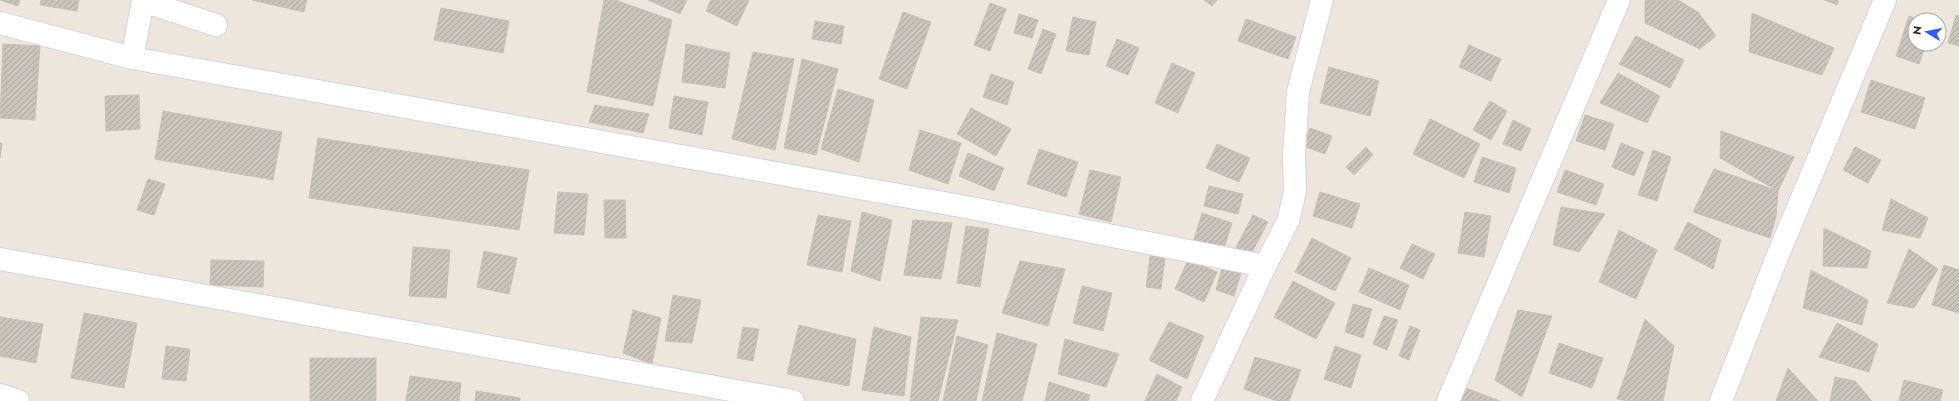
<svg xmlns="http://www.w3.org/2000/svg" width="1959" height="401" viewBox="0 0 1959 401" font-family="Jost,sans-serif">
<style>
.building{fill:url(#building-hatch);stroke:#c8c2b5}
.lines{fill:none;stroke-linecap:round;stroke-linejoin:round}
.street-casing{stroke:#d1d4e3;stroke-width:24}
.street{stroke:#fff;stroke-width:22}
</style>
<defs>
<pattern id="building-hatch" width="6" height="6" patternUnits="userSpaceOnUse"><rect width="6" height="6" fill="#c8c3bb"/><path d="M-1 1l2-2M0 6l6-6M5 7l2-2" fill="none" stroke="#aca8a1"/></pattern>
</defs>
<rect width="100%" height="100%" fill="#ede6dc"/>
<g class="building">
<path d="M0 0H20L18 6Z"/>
<path d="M41 0H79L77 11 40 5Z"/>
<path d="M252 0H307L304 12Z"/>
<path d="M604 0H615L672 20 653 106 587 92Z"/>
<path d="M648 0H687L680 14Z"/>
<path d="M711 0H749L737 26 706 11Z"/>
<path d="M1204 0H1217L1212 6Z"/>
<path d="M1645 0H1678L1698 12 1716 36 1700 49 1645 23Z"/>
<path d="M1824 0H1839L1837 5Z"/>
<path d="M990 3 1006 9 990 51 974 45Z"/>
<path d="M441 8 509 21 503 53 434 40Z"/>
<path d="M903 12 931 22 907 89 879 79Z"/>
<path d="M1752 13 1834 48 1822 75 1749 52Z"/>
<path d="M1019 14 1038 20 1032 38 1014 33Z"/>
<path d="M1956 15 1959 16V46L1948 43Z"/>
<path d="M1909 16 1922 20H1915V44H1926L1919 64 1896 56Z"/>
<path d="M1073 17 1096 22 1089 55 1066 51Z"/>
<path d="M1246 19 1296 37 1288 59 1238 41Z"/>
<path d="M815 21 844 26 841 44 812 39Z"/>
<path d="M1043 29 1056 34 1041 74 1028 69Z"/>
<path d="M1636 36 1684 60 1670 88 1619 64Z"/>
<path d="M1117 39 1139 48 1128 75 1106 66Z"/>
<path d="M3 44 40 46 35 120 0 118Z"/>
<path d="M686 44 730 53 725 88 682 82Z"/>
<path d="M1469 45 1501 59 1491 81 1459 67Z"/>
<path d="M753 52 794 59 775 150 732 139Z"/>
<path d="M802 59 838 69 816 155 784 148Z"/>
<path d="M1172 63 1195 73 1178 113 1155 103Z"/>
<path d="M1329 67 1379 81 1370 116 1320 103Z"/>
<path d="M1618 73 1660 96 1647 123 1600 103Z"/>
<path d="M991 74 1014 82 1007 105 983 97Z"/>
<path d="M1871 80 1925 98 1915 129 1861 112Z"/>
<path d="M838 89 874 100 859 162 821 149Z"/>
<path d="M139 95 140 129 106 131 105 96Z"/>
<path d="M674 96 708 102 702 135 669 128Z"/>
<path d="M1490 101 1507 111 1491 140 1473 130Z"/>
<path d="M595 105 649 114 643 133 589 122Z"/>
<path d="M971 108 1011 129 996 156 957 134Z"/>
<path d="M163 111 282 132 273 180 155 159Z"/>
<path d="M1585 115 1614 124 1605 150 1576 141Z"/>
<path d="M1430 119 1480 144 1464 178 1413 154Z"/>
<path d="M1513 120 1531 129 1521 151 1503 144Z"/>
<path d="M1310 128 1332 136 1325 154 1303 146Z"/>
<path d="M920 130 961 143 948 184 909 170Z"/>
<path d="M1721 131 1794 157 1778 191 1720 158Z"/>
<path d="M318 138 529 170 519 230 309 198Z"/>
<path d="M0 143H2L0 158Z"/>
<path d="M1621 143 1644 152 1634 176 1612 167Z"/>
<path d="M1217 144 1250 158 1239 182 1206 168Z"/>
<path d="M1366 147 1373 155 1354 175 1346 167Z"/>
<path d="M1855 147 1881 160 1868 183 1843 170Z"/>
<path d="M1039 149 1078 162 1066 197 1027 184Z"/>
<path d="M1653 150 1671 157 1657 201 1638 195Z"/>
<path d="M968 153 1004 168 994 191 959 176Z"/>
<path d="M1482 157 1516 168 1509 193 1474 182Z"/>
<path d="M1714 169 1778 191 1776 217 1770 238 1693 212Z"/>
<path d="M1090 170 1121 177 1111 222 1079 214Z"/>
<path d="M1565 170 1604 184 1596 205 1557 192Z"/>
<path d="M148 179 165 184 154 215 137 210Z"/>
<path d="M1209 186 1243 194 1238 214 1204 206Z"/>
<path d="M558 192 588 194 584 235 554 233Z"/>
<path d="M1320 192 1360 204 1352 228 1313 216Z"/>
<path d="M1891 199 1928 218 1920 238 1882 230Z"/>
<path d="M604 200H625L626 238H605Z"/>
<path d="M1561 207 1605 214 1579 252 1553 245Z"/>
<path d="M862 212 892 220 880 281 851 271Z"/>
<path d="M1465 212 1491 216 1484 257 1458 253Z"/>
<path d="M1202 213 1232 223 1222 255 1192 246Z"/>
<path d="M818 215 851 221 842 272 807 265Z"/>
<path d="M1253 215 1268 222 1249 258 1234 251Z"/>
<path d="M913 220 952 223 941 279 904 275Z"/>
<path d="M1688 222 1721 240 1713 269 1674 249Z"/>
<path d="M966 226 989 229 980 287 957 283Z"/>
<path d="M1824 228 1871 251 1867 268 1823 266Z"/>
<path d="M1619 230 1657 250 1636 299 1599 282Z"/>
<path d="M1312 238 1351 258 1335 291 1295 272Z"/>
<path d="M1412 244 1435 254 1423 279 1400 268Z"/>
<path d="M413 247 450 250 446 298 409 296Z"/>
<path d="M1151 249 1166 251 1161 289 1146 287Z"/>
<path d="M1909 249 1938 269 1914 308 1887 303Z"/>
<path d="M484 251 517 258 509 294 477 287Z"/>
<path d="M211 260 264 261 263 287 210 285Z"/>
<path d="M1188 260 1217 272 1204 302 1175 289Z"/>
<path d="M1020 261 1065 269 1048 326 1002 313Z"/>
<path d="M1224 261 1243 267 1234 296 1216 290Z"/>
<path d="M1944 265 1959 270V313L1932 305Z"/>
<path d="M1369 268 1409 285 1400 310 1359 292Z"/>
<path d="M1811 270 1868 300 1862 325 1803 308Z"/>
<path d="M1293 281 1335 303 1316 339 1274 317Z"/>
<path d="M1082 286 1112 293 1103 331 1073 323Z"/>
<path d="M673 295 701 300 692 343 665 341Z"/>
<path d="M1353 304 1372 309 1363 338 1345 332Z"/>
<path d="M633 310 661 318 652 364 623 353Z"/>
<path d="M1518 310 1552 316 1522 397 1495 380Z"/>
<path d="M84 313 137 323 124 388 71 378Z"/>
<path d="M1384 316 1398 320 1387 350 1373 344Z"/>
<path d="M0 317 43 324 36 363 0 356Z"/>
<path d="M921 317 958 320 938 401H910Z"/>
<path d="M1645 319 1674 346 1663 401H1629L1617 399Z"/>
<path d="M1169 322 1204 336 1187 379 1149 360Z"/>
<path d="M1837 323 1878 344 1869 372 1819 357Z"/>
<path d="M799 325 856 339 849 386 787 374Z"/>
<path d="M1410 326 1420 330 1409 360 1399 356Z"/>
<path d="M743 327 759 329 753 361 737 358Z"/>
<path d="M874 327 911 337 904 396 862 390Z"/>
<path d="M997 333 1037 344 1022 401H982Z"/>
<path d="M957 336 988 345 976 401H943Z"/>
<path d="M1065 339 1119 354 1106 387 1058 374Z"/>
<path d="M1559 343 1603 358 1592 388 1549 373Z"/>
<path d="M166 346 190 349 186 381 162 379Z"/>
<path d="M1335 346 1361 355 1351 388 1324 379Z"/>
<path d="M1255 357 1301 370 1289 401H1277L1244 389Z"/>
<rect x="310" y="358" width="66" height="43"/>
<path d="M1788 368 1818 401H1776Z"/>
<path d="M1157 374 1182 387 1176 401H1145Z"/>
<path d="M410 376 461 383 459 401H406Z"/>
<path d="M1835 377 1855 381 1872 401H1830Z"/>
<path d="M1904 380 1943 390 1940 401H1899Z"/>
<path d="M1049 382 1090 395 1088 401H1045Z"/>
<path d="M1466 388 1500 401H1461Z"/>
<path d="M476 391 520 398V401H475Z"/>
</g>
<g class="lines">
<g class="street-casing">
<g id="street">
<path d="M0 23 132 58 966 207 1265 266"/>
<path d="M132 58 143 1 216 25"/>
<path d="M0 259 793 401"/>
<path d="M0 395 18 401"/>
<path d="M1202 401 1265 266 1288 221 1295 192 1294 155 1298 92 1322 0"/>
<path d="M1448 401 1619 0"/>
<path d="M1721 401 1777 257 1885 0"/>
</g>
</g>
<use href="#street" class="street"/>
</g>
<g transform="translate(1927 32) rotate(280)"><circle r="19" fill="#ffffff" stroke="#aaaaaa"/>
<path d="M0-3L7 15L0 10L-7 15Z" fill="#3658ff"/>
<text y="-6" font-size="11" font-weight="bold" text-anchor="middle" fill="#2a2a2a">N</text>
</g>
</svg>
